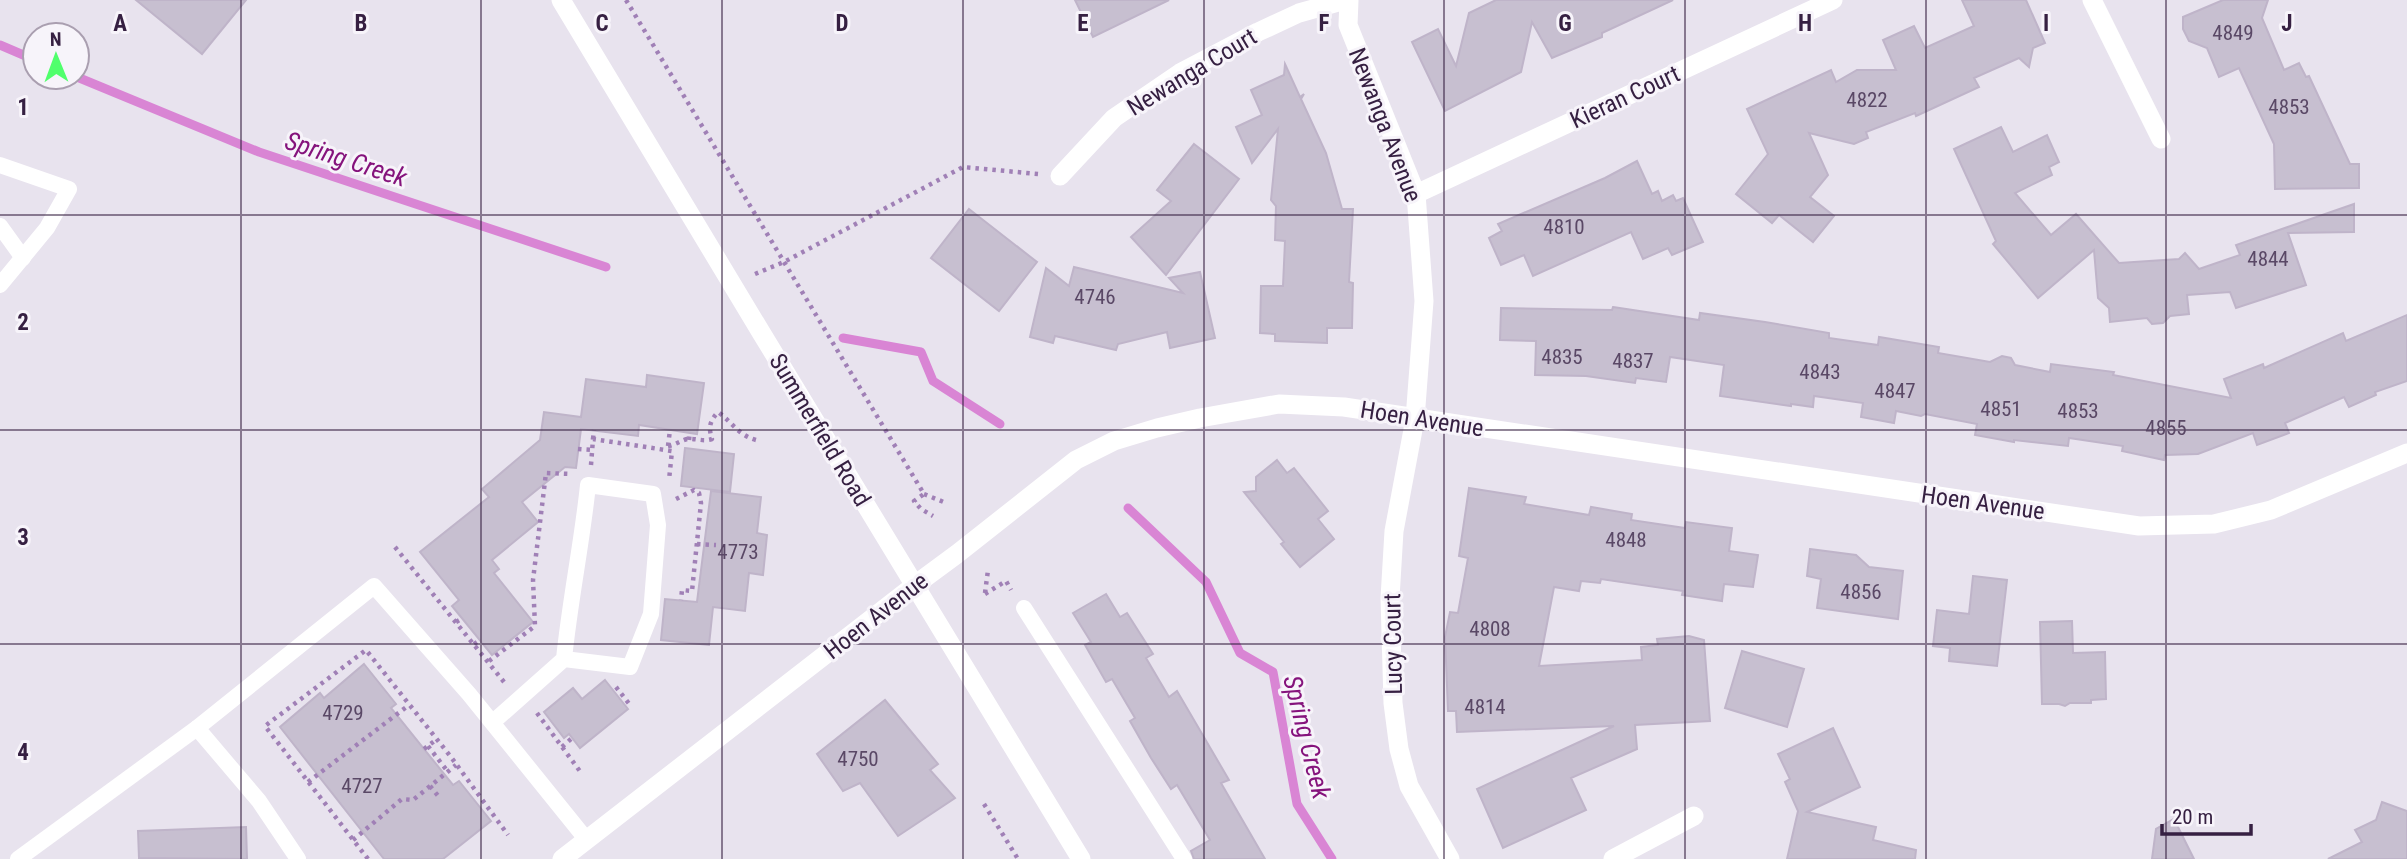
<svg xmlns="http://www.w3.org/2000/svg" width="2407" height="859" viewBox="0 0 2407 859" font-family="'Roboto Condensed',sans-serif">
<style>
.lines{fill:none;stroke-linecap:round;stroke-linejoin:round}
.stream{stroke:#d985d4;stroke-width:9}
.building{fill:#c7bfd0;stroke:#bfb4c9;stroke-width:2}
.path{stroke:#a080b6;stroke-width:4.5;stroke-dasharray:3.5 5;stroke-linecap:butt}
.service{stroke:#fff;stroke-width:16}
.minor{stroke:#fff;stroke-width:19}
.tertiary{stroke:#fff;stroke-width:19}
.grid{fill:none;stroke:#362042;stroke-width:2;stroke-opacity:0.55}
.labels{text-anchor:middle;dominant-baseline:central;stroke-width:6;stroke-linejoin:round;paint-order:stroke}
.number-label{font-size:21px;fill:#5a4866}
.street-label{font-size:24px;fill:#362042;stroke:#f7f4fa}
.water-label{font-size:26px;font-style:italic;fill:#85137c;stroke:#f7f4fa}
.grid-label{font-size:23px;text-anchor:middle;font-weight:bold;fill:#362042;stroke:#f7f4fa;stroke-width:6;stroke-linejoin:round;paint-order:stroke}
</style>
<rect width="100%" height="100%" fill="#e8e3ee"/>
<g class="lines">
<g class="stream">
<path d="M0 45 35 60"/>
<path d="M77 77 259 152 606 267"/>
<path d="M843 338 921 352 933 381 1000 424"/>
<path d="M1128 508 1206 582 1240 653 1273 672 1297 804 1332 859"/>
</g>
</g>
<g class="building">
<path d="M136 0H246L202 54Z"/>
<path d="M1075 0H1169L1093 37Z"/>
<path d="M1496 0H1673L1602 33V37L1552 58 1532 22 1521 72 1445 111 1412 42 1438 29 1456 66 1469 13Z"/>
<path d="M1962 0H2026L2045 43 2033 48 2029 67 2019 58 1974 78 1979 87 1916 116 1915 113 1866 132 1868 138 1854 144 1809 133 1828 175 1810 197 1834 216 1813 242 1779 215 1772 223 1736 194 1768 154 1747 109 1831 70 1836 82 1857 70H1896L1883 40 1914 26 1925 48 1974 26Z"/>
<path d="M2223 0H2268L2262 18 2284 70 2299 63 2306 77 2309 76 2350 164H2359V188L2275 189 2274 144 2239 68 2219 77 2207 48 2189 41 2183 29V17Z"/>
<path d="M1285 64 1300 97 1304 94 1301 99 1326 153 1342 209H1353L1349 282 1353 283 1352 328H1327V343L1275 341V334L1260 333 1261 286H1283L1285 241 1275 240 1276 206 1271 200 1278 129 1252 163 1236 127 1262 115 1251 90 1284 75Z"/>
<path d="M2001 127 2013 152 2047 135 2059 162 2049 167 2052 175 2015 193 2051 235 2076 214 2119 263 2179 259 2185 253 2199 269 2240 255 2236 245 2354 204V232L2288 233 2306 285 2236 308 2230 292 2187 295 2189 314 2170 316 2163 323 2152 324 2147 318 2110 322 2109 308 2098 298 2094 250 2038 298 1993 244 1996 241 1954 149Z"/>
<path d="M1194 144 1239 179 1166 275 1131 237 1171 201 1157 190Z"/>
<path d="M1637 161 1652 194 1658 191 1662 201 1673 195 1676 201 1683 198 1703 242 1672 255 1668 248 1643 259 1631 232 1533 276 1524 255 1501 265 1489 238 1502 231 1498 224 1605 178Z"/>
<path d="M969 209 1037 262 999 311 931 258Z"/>
<path d="M1074 267 1183 293 1169 278 1200 272 1215 338 1170 348 1167 332 1118 344 1116 350 1055 336 1053 343 1030 337 1046 268 1069 286Z"/>
<path d="M1613 307 1699 320 1700 313 1765 322 1829 333V338L1878 345 1879 337 1939 347 1938 353 1990 362 2002 356 2011 358 2015 365 2050 372 2051 364 2114 372 2113 375 2231 398 2224 379 2263 364 2264 368 2343 333 2346 341 2407 315V381L2375 392 2376 395 2349 407 2344 397 2285 423 2289 433 2257 445 2253 433 2198 454 2165 455 2164 460 2122 451 2123 446 2069 438 2068 446 2014 440V442L1975 435 1977 424 1925 414 1921 416 1896 411 1894 423 1861 417 1863 403 1814 396 1813 407 1791 404V406L1720 396 1724 365 1670 357 1666 382 1636 378 1635 383 1586 376 1535 375 1536 341 1500 340 1501 308 1612 310Z"/>
<path d="M647 375 704 383 697 434 639 425 638 436 581 429 576 468 565 467 522 502 538 522 492 560 499 569 494 573 533 622 492 655 452 606 459 600 420 552 489 497 482 489 540 440 544 412 581 417 586 379 646 387Z"/>
<path d="M685 448 734 454 730 492 681 486Z"/>
<path d="M1277 460 1287 473 1294 468 1328 511 1318 519 1334 539 1300 567 1281 544 1284 542 1244 492 1256 491V477Z"/>
<path d="M1469 488 1526 497 1524 504 1589 515 1591 507 1632 514 1631 520 1685 528 1686 522 1732 528 1729 551 1758 555 1753 587 1724 584 1722 601 1682 595 1683 591 1601 579 1600 583 1581 581 1579 591 1554 587 1539 666 1642 660 1641 647 1658 645 1657 639 1689 636 1704 640 1710 721 1635 725 1637 749 1571 778 1586 810 1503 848 1477 789 1614 726 1457 732 1456 711H1448L1445 637 1450 612 1458 613 1468 558 1459 556Z"/>
<path d="M711 491 761 497 757 533 767 535 763 575 749 573 745 611 713 607 709 645 661 640 665 599 697 602Z"/>
<path d="M1810 549 1856 555 1869 567 1903 571 1898 619 1817 608 1821 579 1807 576Z"/>
<path d="M1973 576 2007 580 1997 666 1949 661 1950 648 1933 646 1937 610 1969 614Z"/>
<path d="M1106 594 1120 617 1127 613 1153 654 1146 658 1169 697 1177 691 1229 780 1221 783 1265 859H1194L1191 851 1210 840 1177 785 1171 789 1151 758 1130 721 1135 718 1112 679 1106 682 1085 645 1091 642 1073 613Z"/>
<path d="M2072 621 2073 653 2105 652 2106 699 2091 700V703H2070L2065 706 2059 704H2042L2040 622Z"/>
<path d="M1742 651 1804 669 1787 727 1725 708Z"/>
<path d="M364 664 396 704 391 708 453 785 459 781 491 821 443 859H384L280 727 320 693 324 698Z"/>
<path d="M605 680 628 709 580 748 569 734 564 738 544 712 573 688 582 699Z"/>
<path d="M885 700 938 764 930 770 955 798 898 836 860 783 843 791 817 754Z"/>
<path d="M1833 728 1860 787 1807 812 1876 827 1873 840 1916 850 1915 859H1787L1798 811 1785 782 1790 779 1778 754Z"/>
<path d="M2382 802 2407 811V859H2328L2362 842 2355 830 2376 820Z"/>
<path d="M2174 819 2194 859H2152L2156 829Z"/>
<path d="M246 827 247 859 139 858 138 831Z"/>
</g>
<g class="lines">
<g class="path">
<path d="M626 0 924 494 914 501 921 509 933 516"/>
<path d="M755 274 784 262 963 167 1038 174"/>
<path d="M593 439 594 430"/>
<path d="M689 440 690 432"/>
<path d="M668 446C675 445 680 441 687 439 696 438 703 442 712 439 708 427 710 421 718 412 732 422 738 435 756 440"/>
<path d="M668 446 670 430"/>
<path d="M578 449 592 450"/>
<path d="M591 465 593 439 672 451 669 480"/>
<path d="M924 494 946 503"/>
<path d="M676 499 694 490 699 493 701 503 692 591 682 590 681 600"/>
<path d="M697 544 716 545"/>
<path d="M395 547 504 682"/>
<path d="M985 593 988 570"/>
<path d="M985 594 1006 581 1011 590"/>
<path d="M456 622 463 618"/>
<path d="M474 644 480 640"/>
<path d="M489 661 535 626 533 580 546 473 571 474"/>
<path d="M616 687 630 705"/>
<path d="M537 713 582 774"/>
<path d="M428 746 448 772"/>
<path d="M562 747 572 738"/>
<path d="M424 749 437 739"/>
<path d="M308 782 409 705"/>
<path d="M430 786 439 797"/>
<path d="M984 804 1018 859"/>
<path d="M353 840 402 799 413 800 456 765"/>
<path d="M368 859 265 726 366 650 451 757 508 835"/>
</g>
<g class="service">
<path d="M0 165 69 189 47 228 0 285"/>
<path d="M0 226 23 258"/>
<path d="M1024 608 1184 859"/>
<path d="M493 722 564 659 630 667 651 614 658 525 653 494 588 485C582 543 570 600 564 659"/>
<path d="M18 859 197 728"/>
<path d="M298 859 259 801 197 728 374 586 469 694 586 839"/>
</g>
<g class="minor">
<path d="M1349 0 1348 25 1416 194 1424 301 1415 419 1394 531 1390 598 1393 703 1399 749 1409 786 1450 859"/>
<path d="M2092 0 2161 139"/>
<path d="M1060 176 1114 118 1180 73 1258 32 1299 13 1345 0"/>
<path d="M1416 194 1833 0"/>
<path d="M915 585 957 554 1076 460 1114 441 1157 428 1200 418 1279 404 1344 407 2139 526 2214 524 2271 510 2407 453"/>
<path d="M1613 859 1694 816"/>
</g>
<g class="tertiary">
<path d="M561 0 762 334 1081 859"/>
<path d="M562 859 915 585"/>
</g>
</g>
<path class="grid" d="M241 0V859M481 0V859M722 0V859M963 0V859M1204 0V859M1444 0V859M1685 0V859M1926 0V859M2166 0V859M0 215H2407M0 430H2407M0 644H2407"/>
<g class="labels">
<g class="number-label">
<text x="2233" y="33">4849</text>
<text x="1867" y="100">4822</text>
<text x="2289" y="107">4853</text>
<text x="1564" y="227">4810</text>
<text x="2268" y="259">4844</text>
<text x="1095" y="297">4746</text>
<text x="1562" y="357">4835</text>
<text x="1633" y="361">4837</text>
<text x="1820" y="372">4843</text>
<text x="1895" y="391">4847</text>
<text x="2001" y="409">4851</text>
<text x="2078" y="411">4853</text>
<text x="2166" y="428">4855</text>
<text x="1626" y="540">4848</text>
<text x="738" y="552">4773</text>
<text x="1861" y="592">4856</text>
<text x="1490" y="629">4808</text>
<text x="1485" y="707">4814</text>
<text x="343" y="713">4729</text>
<text x="858" y="759">4750</text>
<text x="362" y="786">4727</text>
</g>
<g class="street-label">
<text transform="translate(1192 72) rotate(-31)">Newanga Court</text>
<text transform="translate(1625 97) rotate(-25)">Kieran Court</text>
<text transform="translate(1385 125) rotate(69)">Newanga Avenue</text>
<text transform="translate(1422 419) rotate(9)">Hoen Avenue</text>
<text transform="translate(820 430) rotate(59)">Summerfield Road</text>
<text transform="translate(1983 503) rotate(8)">Hoen Avenue</text>
<text transform="translate(876 616) rotate(-38)">Hoen Avenue</text>
<text transform="translate(1393 644) rotate(-91)">Lucy Court</text>
</g>
<g class="water-label">
<text transform="translate(346 159) rotate(18)">Spring Creek</text>
<text transform="translate(1307 737) rotate(76)">Spring Creek</text>
</g>
</g>
<g class="grid-label">
<text x="120" y="31">A</text>
<text x="361" y="31">B</text>
<text x="602" y="31">C</text>
<text x="842" y="31">D</text>
<text x="1083" y="31">E</text>
<text x="1324" y="31">F</text>
<text x="1565" y="31">G</text>
<text x="1805" y="31">H</text>
<text x="2046" y="31">I</text>
<text x="2287" y="31">J</text>
<text x="23" y="115">1</text>
<text x="23" y="330">2</text>
<text x="23" y="545">3</text>
<text x="23" y="760">4</text>
</g>
<g transform="translate(56 56) rotate(359)"><circle r="33" fill="#f7f4fa" stroke="#aa9fb0" stroke-width="2"/>
<path d="M0-5L12 26L0 18L-12 26Z" fill="#50ff6c"/>
<text y="-10" font-size="19" font-weight="bold" text-anchor="middle" fill="#362042">N</text>
</g>
<path d="M2162 824v10h89v-10" fill="none" stroke="#362042" stroke-width="3.5"/>
<text x="2172" y="824" font-size="21" fill="#362042" stroke="#f7f4fa" stroke-width="5" paint-order="stroke">20 m</text>
</svg>
